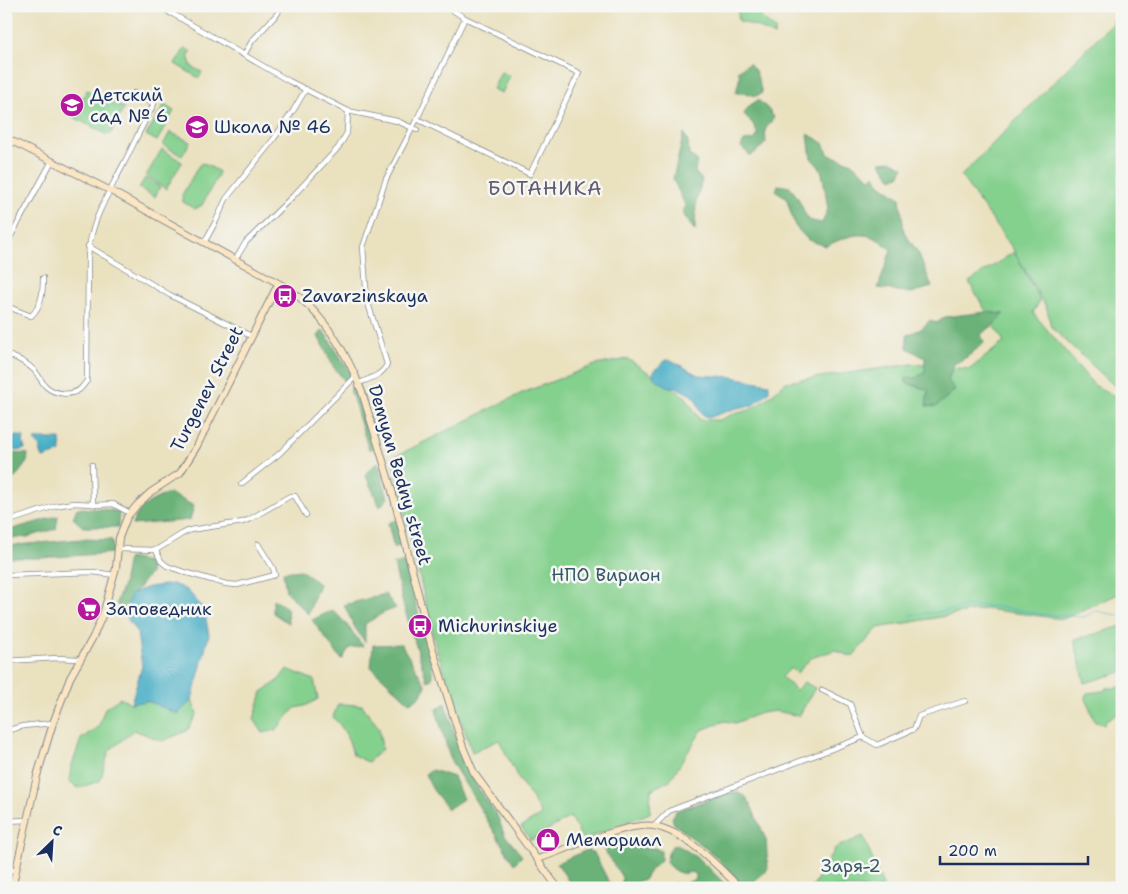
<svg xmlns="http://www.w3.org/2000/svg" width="1128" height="894" viewBox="0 0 1128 894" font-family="'Shantell Sans',sans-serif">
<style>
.green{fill:#84d08d;stroke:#508076}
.forest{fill:#6bb278;stroke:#43706b}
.water{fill:#46aec5;stroke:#306e92}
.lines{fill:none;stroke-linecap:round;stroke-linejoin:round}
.stream{stroke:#46aec5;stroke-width:1}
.street-casing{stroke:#82888e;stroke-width:6}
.secondary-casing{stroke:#82888e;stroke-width:8}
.street{stroke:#fff;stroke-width:4.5}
.secondary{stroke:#fbe6c4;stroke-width:6}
.labels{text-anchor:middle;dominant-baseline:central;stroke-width:5;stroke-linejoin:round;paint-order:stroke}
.poi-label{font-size:18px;fill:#1b2f5e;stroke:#f6f6f2;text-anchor:start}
.street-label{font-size:18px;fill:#1b2f5e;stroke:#f6f6f2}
.park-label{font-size:18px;fill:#35576a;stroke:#f6f6f2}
.quarter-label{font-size:20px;letter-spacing:1px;fill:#615a70;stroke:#f6f6f2}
</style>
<rect width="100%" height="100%" fill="#f6f6f2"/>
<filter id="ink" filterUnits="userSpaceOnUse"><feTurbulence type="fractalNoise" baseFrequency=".02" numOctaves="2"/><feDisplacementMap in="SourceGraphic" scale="10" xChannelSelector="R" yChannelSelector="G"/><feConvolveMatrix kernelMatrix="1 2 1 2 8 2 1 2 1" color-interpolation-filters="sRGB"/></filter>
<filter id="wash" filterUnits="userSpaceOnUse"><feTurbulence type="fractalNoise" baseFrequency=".0096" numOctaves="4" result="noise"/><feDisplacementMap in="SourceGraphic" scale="20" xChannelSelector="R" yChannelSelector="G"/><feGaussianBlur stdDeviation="1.12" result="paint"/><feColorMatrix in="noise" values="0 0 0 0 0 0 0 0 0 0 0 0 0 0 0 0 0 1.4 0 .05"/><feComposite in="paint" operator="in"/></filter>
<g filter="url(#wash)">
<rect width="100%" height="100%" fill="#eae1bf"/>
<g class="green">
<path d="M737 6H759L762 18 776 30 774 36 758 27 739 21Z"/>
<path d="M1122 10V389H1118L1051 327 1047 309 1013 249 961 176 1114 21Z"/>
<path d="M185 48 191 52 188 56 192 67 202 72 199 78 175 64Z"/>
<path d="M501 72 510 76 502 93 493 89Z"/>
<path d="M87 90 124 108 111 133 108 135 73 117Z"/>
<path d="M164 105 174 111 157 141 146 135Z"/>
<path d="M170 132 190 142 182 156 163 145Z"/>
<path d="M162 149 182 162 166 189 146 176Z"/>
<path d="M203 163 218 171V175L202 205 195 209 183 202 182 195 199 165Z"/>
<path d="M145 178 160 187 155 197 139 188Z"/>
<path d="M1014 252 1040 300 1033 313 1094 385 1115 396 1122 395V594L1116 595 1063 619 985 609 878 628 852 657 835 650 811 658 797 673 791 668 782 677 796 690 804 682 815 688 799 716 776 711 761 713 735 723 725 721 702 730 670 780 651 790 650 813 583 840 570 817 531 840 521 827 541 815 530 795 518 778 499 740 472 752 436 648 392 458 522 393 595 365 628 359 686 397 700 420H720L733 414 750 410 769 397 786 382 912 364 970 369 1004 342 969 282Z"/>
<path d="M1122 626V672L1085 683 1074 640Z"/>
<path d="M287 669 314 680 318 699 305 706 295 708 276 730 263 733 254 719 262 692 278 681Z"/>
<path d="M1122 685V712L1108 719 1104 724 1095 722 1085 696 1087 693 1103 691 1107 688H1118Z"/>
<path d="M120 698 131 703 148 701 178 714 192 700 197 714 187 731 162 741 134 730 109 751 100 781 78 788 69 782 71 768 81 739 99 726 105 708Z"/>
<path d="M338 704 362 705 379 728 382 749 368 762 353 755C349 738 345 730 333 717Z"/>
<path d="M863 836 884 888H809L813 886 835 848Z"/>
</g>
<g class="forest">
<path d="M749 63 756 72 762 93 756 96 746 93H736L740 76 738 71Z"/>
<path d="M758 100 767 108 774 117 765 130 766 143 751 156 741 147 744 141 754 140 758 135 753 124 744 114 749 106Z"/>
<path d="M684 133 688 142 689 155 697 160 695 172 702 180 696 202 695 231 682 213 685 205 673 179Z"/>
<path d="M808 134 822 142 829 155 850 162 870 178 875 175 879 183 900 198 904 232 919 254 932 287 911 293 878 288 891 250C868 227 852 234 826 246L808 240 795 226 786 197 776 191 778 185 790 187 798 198 808 220 822 223 828 209 824 183 821 169 811 158Z"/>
<path d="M892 161 904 167 899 176 892 179 880 162Z"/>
<path d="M986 312 1004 314 994 325 981 334 984 343 967 357 954 364 948 380 955 390 936 407 926 406 928 390 906 383V377L916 378 925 371V358L907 348V335L921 329 930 320 937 323 945 317Z"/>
<path d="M323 330 352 375 346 382 334 368 318 336Z"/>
<path d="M357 384 376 447 369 450 350 389Z"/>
<path d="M6 453 28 454 27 462 15 478 6 480Z"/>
<path d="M378 462 388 498 380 507 365 474Z"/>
<path d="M169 493 194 506 190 520 132 525C139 505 151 501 169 493Z"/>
<path d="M77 508 103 509 119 512 118 527H83L73 518Z"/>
<path d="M58 516 56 529 27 537 6 539V531Z"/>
<path d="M397 520 403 544 394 548 388 523Z"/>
<path d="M82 539 112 540 113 553 41 558H6V546Z"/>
<path d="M128 558 148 562 151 572 121 610 116 603 123 585Z"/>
<path d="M404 561 432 662V679L427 681 403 604 394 564Z"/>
<path d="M301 570 319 584 308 614 286 591 283 572Z"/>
<path d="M385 594 396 608 383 613 365 624V642L355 628 344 605Z"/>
<path d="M273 599 287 608 288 623 273 613Z"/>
<path d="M333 610 347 625 363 646 349 648 342 660 312 620Z"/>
<path d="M401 644 426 686 420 696 410 703 371 667 373 645Z"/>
<path d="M445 703 464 762 476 785 497 815 504 834 522 856 514 864 451 761 436 710Z"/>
<path d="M432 770 453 777 463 799 448 809 433 790 425 774Z"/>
<path d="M730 792H737L745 796 750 803 766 840 768 869 750 885 739 881 713 854 674 824 672 818 676 811Z"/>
<path d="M618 840 648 848H655L661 851V860L651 869 644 880 638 881 635 885 637 888H622V877L604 850 606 843Z"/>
<path d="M677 845C697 855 713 872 729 888H670L673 883 684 884 696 879V874L691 872C680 876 672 870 666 862L668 854 672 846Z"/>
<path d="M587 850 594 853 612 888H573L557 863Z"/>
</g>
<g class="water">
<path d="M666 360H671L698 375 733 377 769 384V392L753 405 737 408 708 418 701 413 695 397 676 387H669L654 378 653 372Z"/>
<path d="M20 436 24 437 23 443 25 449 17 451 6 446V437Z"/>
<path d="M37 439H60L61 452 43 458 40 451V446L34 441Z"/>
<path d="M173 584 187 590 204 609 209 635 192 700 178 714 148 701 131 703 142 666 137 633 124 614 131 594 148 587Z"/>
</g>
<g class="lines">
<path class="stream" d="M910 615 954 610 971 606H993L1041 614 1084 617 1096 611 1122 616"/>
</g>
</g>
<g filter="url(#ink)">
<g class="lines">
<g class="street-casing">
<g id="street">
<path d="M159 6 289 81 348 111 397 121 417 130"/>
<path d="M170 13 175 6"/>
<path d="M244 55 252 41 278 13 280 6"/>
<path d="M417 119 530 174 579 73 465 18 446 6"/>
<path d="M204 243 216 221 226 199 273 140 293 111 306 89"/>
<path d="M6 245 52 161"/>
<path d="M88 246 170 295 251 336"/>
<path d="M235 260 246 242 293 196 338 148 347 133 348 111"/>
<path d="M6 306 31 316C42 306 43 291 43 278"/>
<path d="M6 354C16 358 26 362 34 370 39 375 42 384 48 388 56 394 70 396 79 390 82 388 84 384 87 381L88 257C90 223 107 196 122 167 133 146 142 125 154 104L134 93"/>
<path d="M359 383C369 379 383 375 387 364L367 300 363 247 386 179 417 119 465 18"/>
<path d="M92 465 93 504"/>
<path d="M241 484 279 454 356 376"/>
<path d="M6 522 55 506 73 503 93 504 97 505 113 504 130 513"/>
<path d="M117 549 156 550 182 534 190 530 243 522 250 519 290 496H295L306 515"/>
<path d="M156 550 161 561 167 566 184 572 226 584 237 585 275 575 273 568 258 544"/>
<path d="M6 575 93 572 114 575"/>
<path d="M6 661 57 658 79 659"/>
<path d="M822 690 850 704 863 737 877 745 914 729 919 716 965 701"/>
<path d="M6 731 23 726 53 723"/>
<path d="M6 821 27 820"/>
<path d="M654 826 669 811 863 737"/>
<path d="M6 870H16"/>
</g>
</g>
<g class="secondary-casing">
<g id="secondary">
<path d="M6 16 11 6"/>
<path d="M6 138 109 190 287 288C322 311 347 353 362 392L391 487 431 644 463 747 474 773 558 888"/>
<path d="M538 859C564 850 630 821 654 826 686 832 718 866 740 888"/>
<path d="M12 888 37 776 53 723 70 678 93 637 103 614 116 568 119 538 127 517 137 505 151 492 180 473 197 446 278 284"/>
</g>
</g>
<use href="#street" class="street"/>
<use href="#secondary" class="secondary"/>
</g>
</g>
<defs>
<g id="school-disc" transform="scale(1.25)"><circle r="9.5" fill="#b5179e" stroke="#f6f6f2"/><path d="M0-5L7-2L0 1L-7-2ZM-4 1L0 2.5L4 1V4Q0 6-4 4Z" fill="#fff"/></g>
<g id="bus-disc" transform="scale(1.25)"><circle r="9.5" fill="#b5179e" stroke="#f6f6f2"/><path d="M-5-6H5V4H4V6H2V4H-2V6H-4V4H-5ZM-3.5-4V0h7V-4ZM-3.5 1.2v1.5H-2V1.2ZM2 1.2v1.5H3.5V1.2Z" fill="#fff"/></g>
<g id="supermarket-disc" transform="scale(1.25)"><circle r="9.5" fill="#b5179e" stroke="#f6f6f2"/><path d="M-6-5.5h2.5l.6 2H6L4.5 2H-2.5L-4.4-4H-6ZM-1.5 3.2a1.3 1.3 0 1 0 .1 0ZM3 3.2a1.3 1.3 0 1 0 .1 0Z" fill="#fff"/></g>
<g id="shop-disc" transform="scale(1.25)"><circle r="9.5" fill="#b5179e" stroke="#f6f6f2"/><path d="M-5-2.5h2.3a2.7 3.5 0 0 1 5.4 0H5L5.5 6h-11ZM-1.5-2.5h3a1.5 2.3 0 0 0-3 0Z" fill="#fff"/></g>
</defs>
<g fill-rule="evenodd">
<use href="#school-disc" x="72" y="105"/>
<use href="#school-disc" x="197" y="127"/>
<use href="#bus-disc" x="285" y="296"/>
<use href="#supermarket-disc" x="89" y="609"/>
<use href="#bus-disc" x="420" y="626"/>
<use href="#shop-disc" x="548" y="840"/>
</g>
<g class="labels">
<g class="poi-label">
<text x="90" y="95">Детский<tspan x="90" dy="21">сад № 6</tspan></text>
<text x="214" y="127">Школа № 46</text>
<text x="302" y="296">Zavarzinskaya</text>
<text x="106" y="609">Заповедник</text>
<text x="438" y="626">Michurinskiye</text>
<text x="566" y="840">Мемориал</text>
</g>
<g class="street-label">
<text transform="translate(207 389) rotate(-63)">Turgenev Street</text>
<text transform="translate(400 475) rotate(74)">Demyan Bedny street</text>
</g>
<g class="park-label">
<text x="606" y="575">НПО Вирион</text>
<text x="851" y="866">Заря-2</text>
</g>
<g class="quarter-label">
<text x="545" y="188">БОТАНИКА</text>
</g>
</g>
<rect width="1128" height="894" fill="none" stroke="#f6f6f2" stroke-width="25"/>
<g transform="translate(52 842) rotate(25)" stroke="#f6f6f2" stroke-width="4" paint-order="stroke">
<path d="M0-4L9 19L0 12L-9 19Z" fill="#1b2f5e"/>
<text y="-8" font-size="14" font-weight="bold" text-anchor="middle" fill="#1b2f5e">С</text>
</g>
<path d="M940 856v8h148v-8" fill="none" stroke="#1b2f5e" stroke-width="2.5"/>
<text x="948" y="856" font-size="15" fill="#1b2f5e" stroke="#f6f6f2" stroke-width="4" paint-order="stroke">200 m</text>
</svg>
